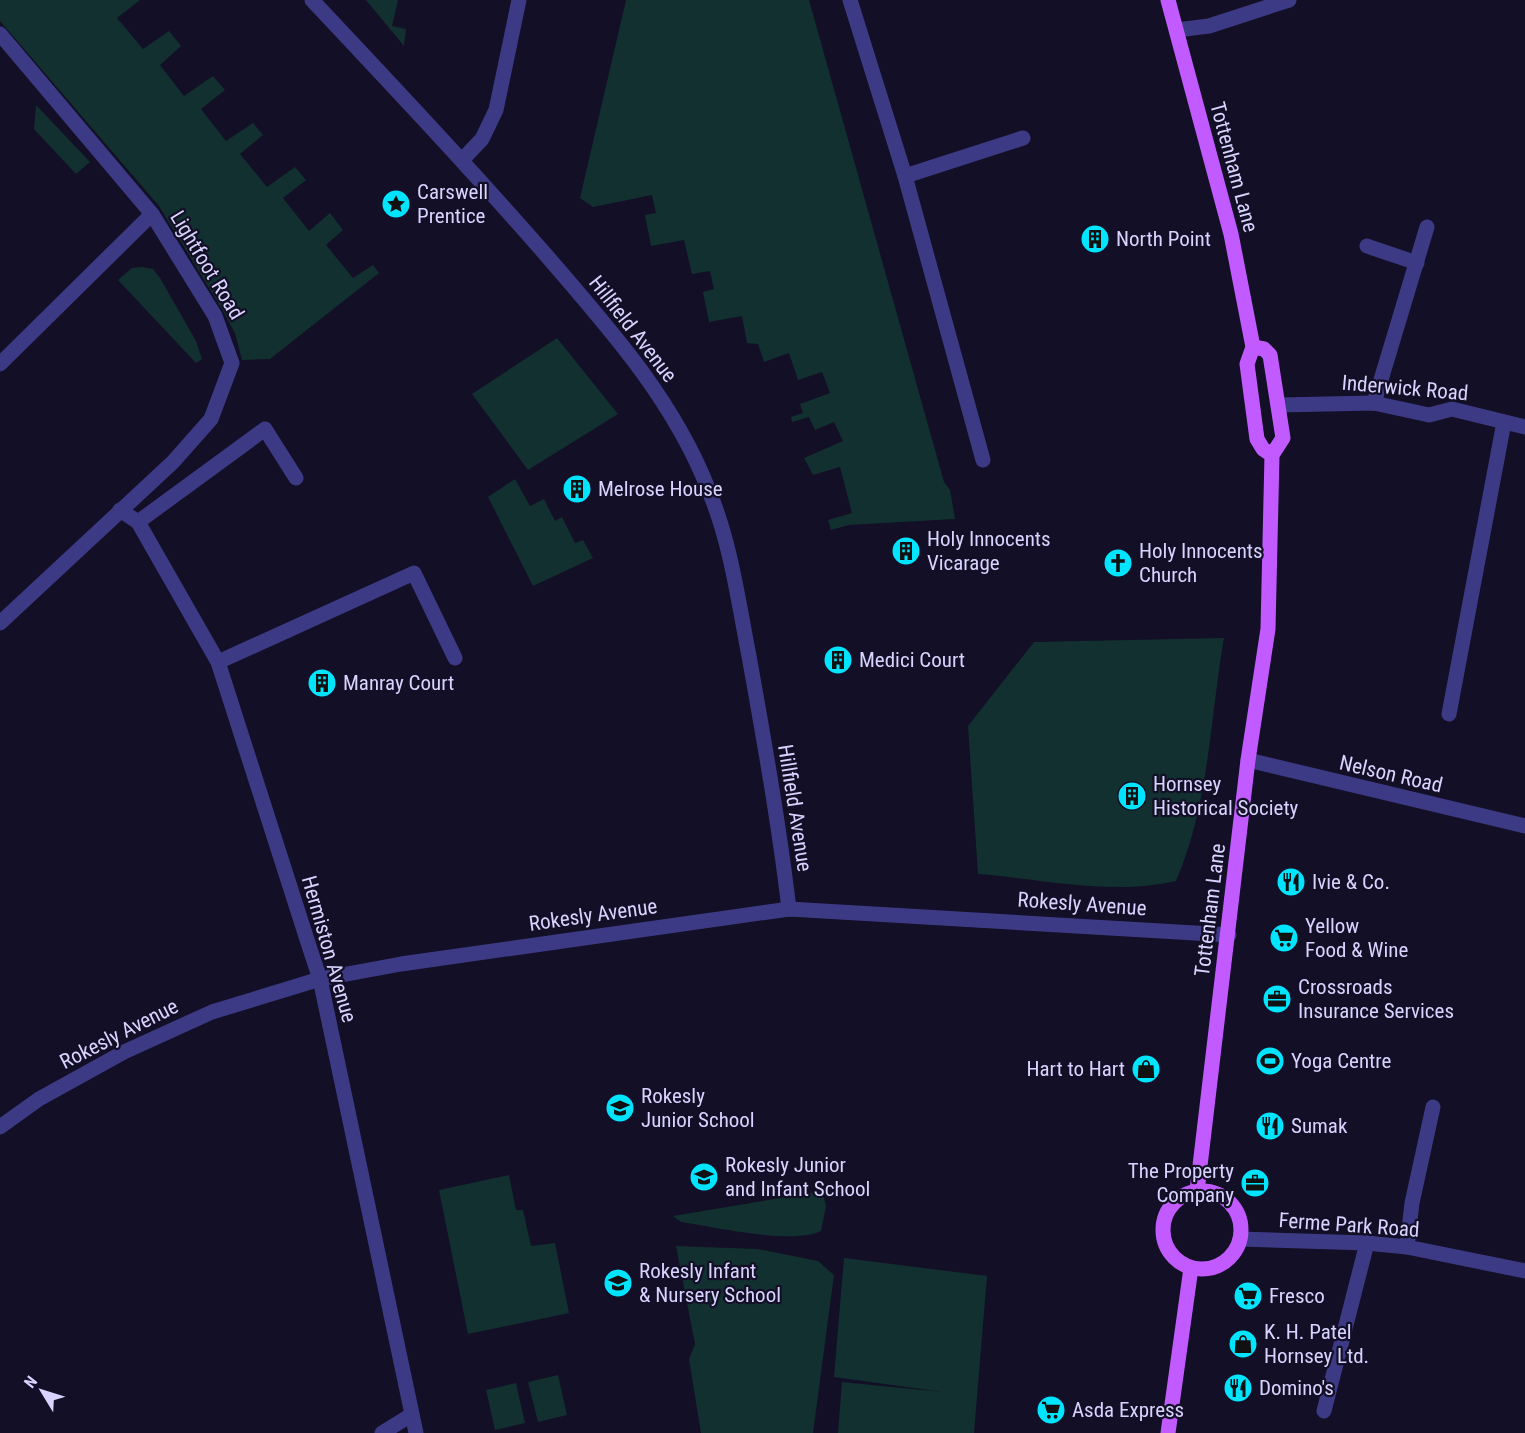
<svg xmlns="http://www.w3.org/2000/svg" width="1525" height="1433" viewBox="0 0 1525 1433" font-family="'Roboto Condensed',sans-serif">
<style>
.green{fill:#12302f}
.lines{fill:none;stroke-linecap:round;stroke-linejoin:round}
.service{stroke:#3d3a85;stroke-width:15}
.minor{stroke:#3d3a85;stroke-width:15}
.tertiary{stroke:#3d3a85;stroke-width:15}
.primary{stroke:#c25bff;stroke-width:15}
.labels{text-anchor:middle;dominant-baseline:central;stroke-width:4.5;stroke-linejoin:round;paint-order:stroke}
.street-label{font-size:21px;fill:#d9d4ff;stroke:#130f26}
.poi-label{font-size:21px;fill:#d9d4ff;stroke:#130f26;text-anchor:start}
</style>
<rect width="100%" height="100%" fill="#130f26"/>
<g class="green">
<path d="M0 0H140L117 18 143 49 169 31 181 46 160 65 184 96 213 76 225 90 201 109 226 141 253 123 263 135 240 154 267 187 295 167 306 180 283 198 309 231 330 213 343 230 326 245 353 278 373 265 379 273 270 359 242 360 235 333 223 311 159 206 0 21Z"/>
<path d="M366 0H398L392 26 406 29 404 46Z"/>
<path d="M626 0H809L944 482 950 490 955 519 849 525 831 530 828 520 852 513 840 467 813 475 804 458 843 441 834 422 815 430 809 417 792 422 791 417 803 413 800 404 830 393 822 372 798 380 789 353 764 362 758 344 747 343 742 316 709 322 703 292 714 289 710 271 692 274 684 240 651 246 645 215 656 213 652 195 593 207 580 198Z"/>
<path d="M36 105 90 162 76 174 34 129Z"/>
<path d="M142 267 153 269 160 278 196 341 202 359 196 363 118 280 132 268Z"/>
<path d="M557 338 618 414 528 470 472 394Z"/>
<path d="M515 479 530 506 544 499 555 521 562 517 575 543 583 540 593 558 533 586 488 497Z"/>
<path d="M1224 638C1210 719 1209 805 1176 881 1113 896 1042 879 978 874L968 726 1034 642Z"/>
<path d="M509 1175 516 1210H523L531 1246 555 1243 569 1313 468 1334 439 1190Z"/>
<path d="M822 1191 826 1206 821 1231C792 1245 715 1227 681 1222L673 1216Z"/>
<path d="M676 1246 758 1249 818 1261 834 1275 813 1433H701L689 1359 695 1344Z"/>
<path d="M844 1258 987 1276 974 1433H838L842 1382 943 1392 834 1377Z"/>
<path d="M558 1375 567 1415 538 1422 528 1382Z"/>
<path d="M516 1383 525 1423 495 1430 486 1390Z"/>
</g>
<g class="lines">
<g class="service">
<path d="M850 0 905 176 983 460"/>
<path d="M905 176 1023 138"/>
<path d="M1367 246 1417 263"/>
<path d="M138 522 265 429 296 478"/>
<path d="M218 662 414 573 455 658"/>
<path d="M1407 1247 1412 1203 1433 1107"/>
<path d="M1324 1411 1367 1243"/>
</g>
<g class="minor">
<path d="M312 0C391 84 470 168 546 255 609 328 674 400 709 491 731 544 738 600 749 656 764 740 779 824 789 909"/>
<path d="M1177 30 1209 26 1289 0"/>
<path d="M0 34 152 214 215 316 232 363 211 419 173 462 0 623"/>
<path d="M463 159 482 139 496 110 519 0"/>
<path d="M0 364 152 214"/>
<path d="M1374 403 1427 227"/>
<path d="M1280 405 1374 403 1429 415 1452 409 1525 427"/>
<path d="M120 510 138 522 218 662 311 952 320 979 416 1433"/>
<path d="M1449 714 1504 422"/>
<path d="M1248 760 1525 826"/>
<path d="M382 1433 411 1415"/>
</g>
<g class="tertiary">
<path d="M0 1127 39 1099 124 1052 212 1012 320 979 401 964 789 909 1229 935"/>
<path d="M1240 1239 1367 1243 1407 1247 1525 1271"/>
</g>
<g class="primary">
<path d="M1168 0 1231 234 1253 347 1247 364 1257 439 1263 449 1272 455"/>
<path d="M1197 1191 1248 760 1268 629 1272 455 1283 438 1270 355 1264 349 1253 347"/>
<circle cx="1202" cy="1230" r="39"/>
<path d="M1168 1433 1191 1268"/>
</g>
</g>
<defs>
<g id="sight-disc" transform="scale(1.5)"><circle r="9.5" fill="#00e5ff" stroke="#130f26"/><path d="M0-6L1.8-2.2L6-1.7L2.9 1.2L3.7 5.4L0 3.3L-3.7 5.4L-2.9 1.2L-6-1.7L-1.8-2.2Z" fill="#111"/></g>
<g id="building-disc" transform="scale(1.5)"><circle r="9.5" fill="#00e5ff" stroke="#130f26"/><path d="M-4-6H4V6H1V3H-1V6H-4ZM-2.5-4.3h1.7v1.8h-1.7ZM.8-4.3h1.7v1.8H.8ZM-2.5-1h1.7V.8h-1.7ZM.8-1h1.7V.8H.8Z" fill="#111"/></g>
<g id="church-disc" transform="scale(1.5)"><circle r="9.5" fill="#00e5ff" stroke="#130f26"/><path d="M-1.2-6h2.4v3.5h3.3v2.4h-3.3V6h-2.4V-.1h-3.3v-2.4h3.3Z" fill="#111"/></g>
<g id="restaurant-disc" transform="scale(1.5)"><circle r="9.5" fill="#00e5ff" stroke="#130f26"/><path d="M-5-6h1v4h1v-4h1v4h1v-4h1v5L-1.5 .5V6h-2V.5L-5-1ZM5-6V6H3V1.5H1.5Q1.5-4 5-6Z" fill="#111"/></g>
<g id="supermarket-disc" transform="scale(1.5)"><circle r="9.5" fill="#00e5ff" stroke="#130f26"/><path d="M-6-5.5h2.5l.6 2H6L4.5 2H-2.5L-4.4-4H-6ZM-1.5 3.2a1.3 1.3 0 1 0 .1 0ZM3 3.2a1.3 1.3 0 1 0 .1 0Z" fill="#111"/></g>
<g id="office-disc" transform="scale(1.5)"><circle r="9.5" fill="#00e5ff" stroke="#130f26"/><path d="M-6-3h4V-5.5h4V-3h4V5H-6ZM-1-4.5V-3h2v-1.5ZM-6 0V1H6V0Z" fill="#111"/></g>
<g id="stadium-disc" transform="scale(1.5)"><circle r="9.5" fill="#00e5ff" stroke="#130f26"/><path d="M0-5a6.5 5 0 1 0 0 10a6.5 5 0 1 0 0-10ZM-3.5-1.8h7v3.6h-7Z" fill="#111"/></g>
<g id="shop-disc" transform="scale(1.5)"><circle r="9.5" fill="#00e5ff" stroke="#130f26"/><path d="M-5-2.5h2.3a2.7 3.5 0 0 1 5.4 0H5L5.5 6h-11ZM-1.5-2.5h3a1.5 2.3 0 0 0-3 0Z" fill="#111"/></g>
<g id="school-disc" transform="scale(1.5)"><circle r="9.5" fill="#00e5ff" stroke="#130f26"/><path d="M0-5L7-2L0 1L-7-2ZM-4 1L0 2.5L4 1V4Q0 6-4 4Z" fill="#111"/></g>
</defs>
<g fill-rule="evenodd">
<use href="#sight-disc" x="396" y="204"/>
<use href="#building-disc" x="1095" y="239"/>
<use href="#building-disc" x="577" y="489"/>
<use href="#building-disc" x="906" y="551"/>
<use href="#church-disc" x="1118" y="563"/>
<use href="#building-disc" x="838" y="660"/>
<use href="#building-disc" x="322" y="683"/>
<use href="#building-disc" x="1132" y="796"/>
<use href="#restaurant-disc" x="1291" y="882"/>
<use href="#supermarket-disc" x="1284" y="938"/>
<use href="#office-disc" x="1277" y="999"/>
<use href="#stadium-disc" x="1270" y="1061"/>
<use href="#shop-disc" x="1146" y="1069"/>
<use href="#school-disc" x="620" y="1108"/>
<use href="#restaurant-disc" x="1270" y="1126"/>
<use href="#school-disc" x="704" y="1177"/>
<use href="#office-disc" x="1255" y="1183"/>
<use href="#school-disc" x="618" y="1283"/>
<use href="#supermarket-disc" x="1248" y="1296"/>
<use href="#shop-disc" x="1243" y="1344"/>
<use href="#restaurant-disc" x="1238" y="1388"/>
<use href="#supermarket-disc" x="1051" y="1410"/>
</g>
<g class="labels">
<g class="street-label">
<text transform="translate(1234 167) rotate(75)">Tottenham Lane</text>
<text transform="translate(207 265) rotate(59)">Lightfoot Road</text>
<text transform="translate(633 329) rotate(52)">Hillfield Avenue</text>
<text transform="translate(1405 388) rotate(5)">Inderwick Road</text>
<text transform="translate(1391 774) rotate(13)">Nelson Road</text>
<text transform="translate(795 808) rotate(81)">Hillfield Avenue</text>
<text transform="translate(1082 904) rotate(4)">Rokesly Avenue</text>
<text transform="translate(1210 910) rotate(-83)">Tottenham Lane</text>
<text transform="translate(593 915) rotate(-8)">Rokesly Avenue</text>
<text transform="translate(329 949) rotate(74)">Hermiston Avenue</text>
<text transform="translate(119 1034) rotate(-27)">Rokesly Avenue</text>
<text transform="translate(1349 1225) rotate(4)">Ferme Park Road</text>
</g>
<g class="poi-label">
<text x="417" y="192">Carswell<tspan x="417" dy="24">Prentice</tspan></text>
<text x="1116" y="239">North Point</text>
<text x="598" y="489">Melrose House</text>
<text x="927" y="539">Holy Innocents<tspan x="927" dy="24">Vicarage</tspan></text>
<text x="1139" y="551">Holy Innocents<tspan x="1139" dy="24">Church</tspan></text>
<text x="859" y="660">Medici Court</text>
<text x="343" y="683">Manray Court</text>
<text x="1153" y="784">Hornsey<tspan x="1153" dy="24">Historical Society</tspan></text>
<text x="1312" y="882">Ivie &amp; Co.</text>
<text x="1305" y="926">Yellow<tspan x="1305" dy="24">Food &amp; Wine</tspan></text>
<text x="1298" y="987">Crossroads<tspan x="1298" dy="24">Insurance Services</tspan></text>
<text x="1291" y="1061">Yoga Centre</text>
<text x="1125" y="1069" text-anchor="end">Hart to Hart</text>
<text x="641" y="1096">Rokesly<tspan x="641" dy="24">Junior School</tspan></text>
<text x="1291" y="1126">Sumak</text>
<text x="725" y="1165">Rokesly Junior<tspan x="725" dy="24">and Infant School</tspan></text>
<text x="1234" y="1171" text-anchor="end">The Property<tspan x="1234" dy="24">Company</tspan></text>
<text x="639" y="1271">Rokesly Infant<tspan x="639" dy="24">&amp; Nursery School</tspan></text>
<text x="1269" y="1296">Fresco</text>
<text x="1264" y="1332">K. H. Patel<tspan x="1264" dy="24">Hornsey Ltd.</tspan></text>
<text x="1259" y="1388">Domino's</text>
<text x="1072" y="1410">Asda Express</text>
</g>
</g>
<g transform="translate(42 1391) rotate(308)" stroke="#130f26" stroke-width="4.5" paint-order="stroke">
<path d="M0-4.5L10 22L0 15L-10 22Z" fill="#d9d4ff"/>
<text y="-9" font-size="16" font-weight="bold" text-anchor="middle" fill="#d9d4ff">N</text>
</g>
</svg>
